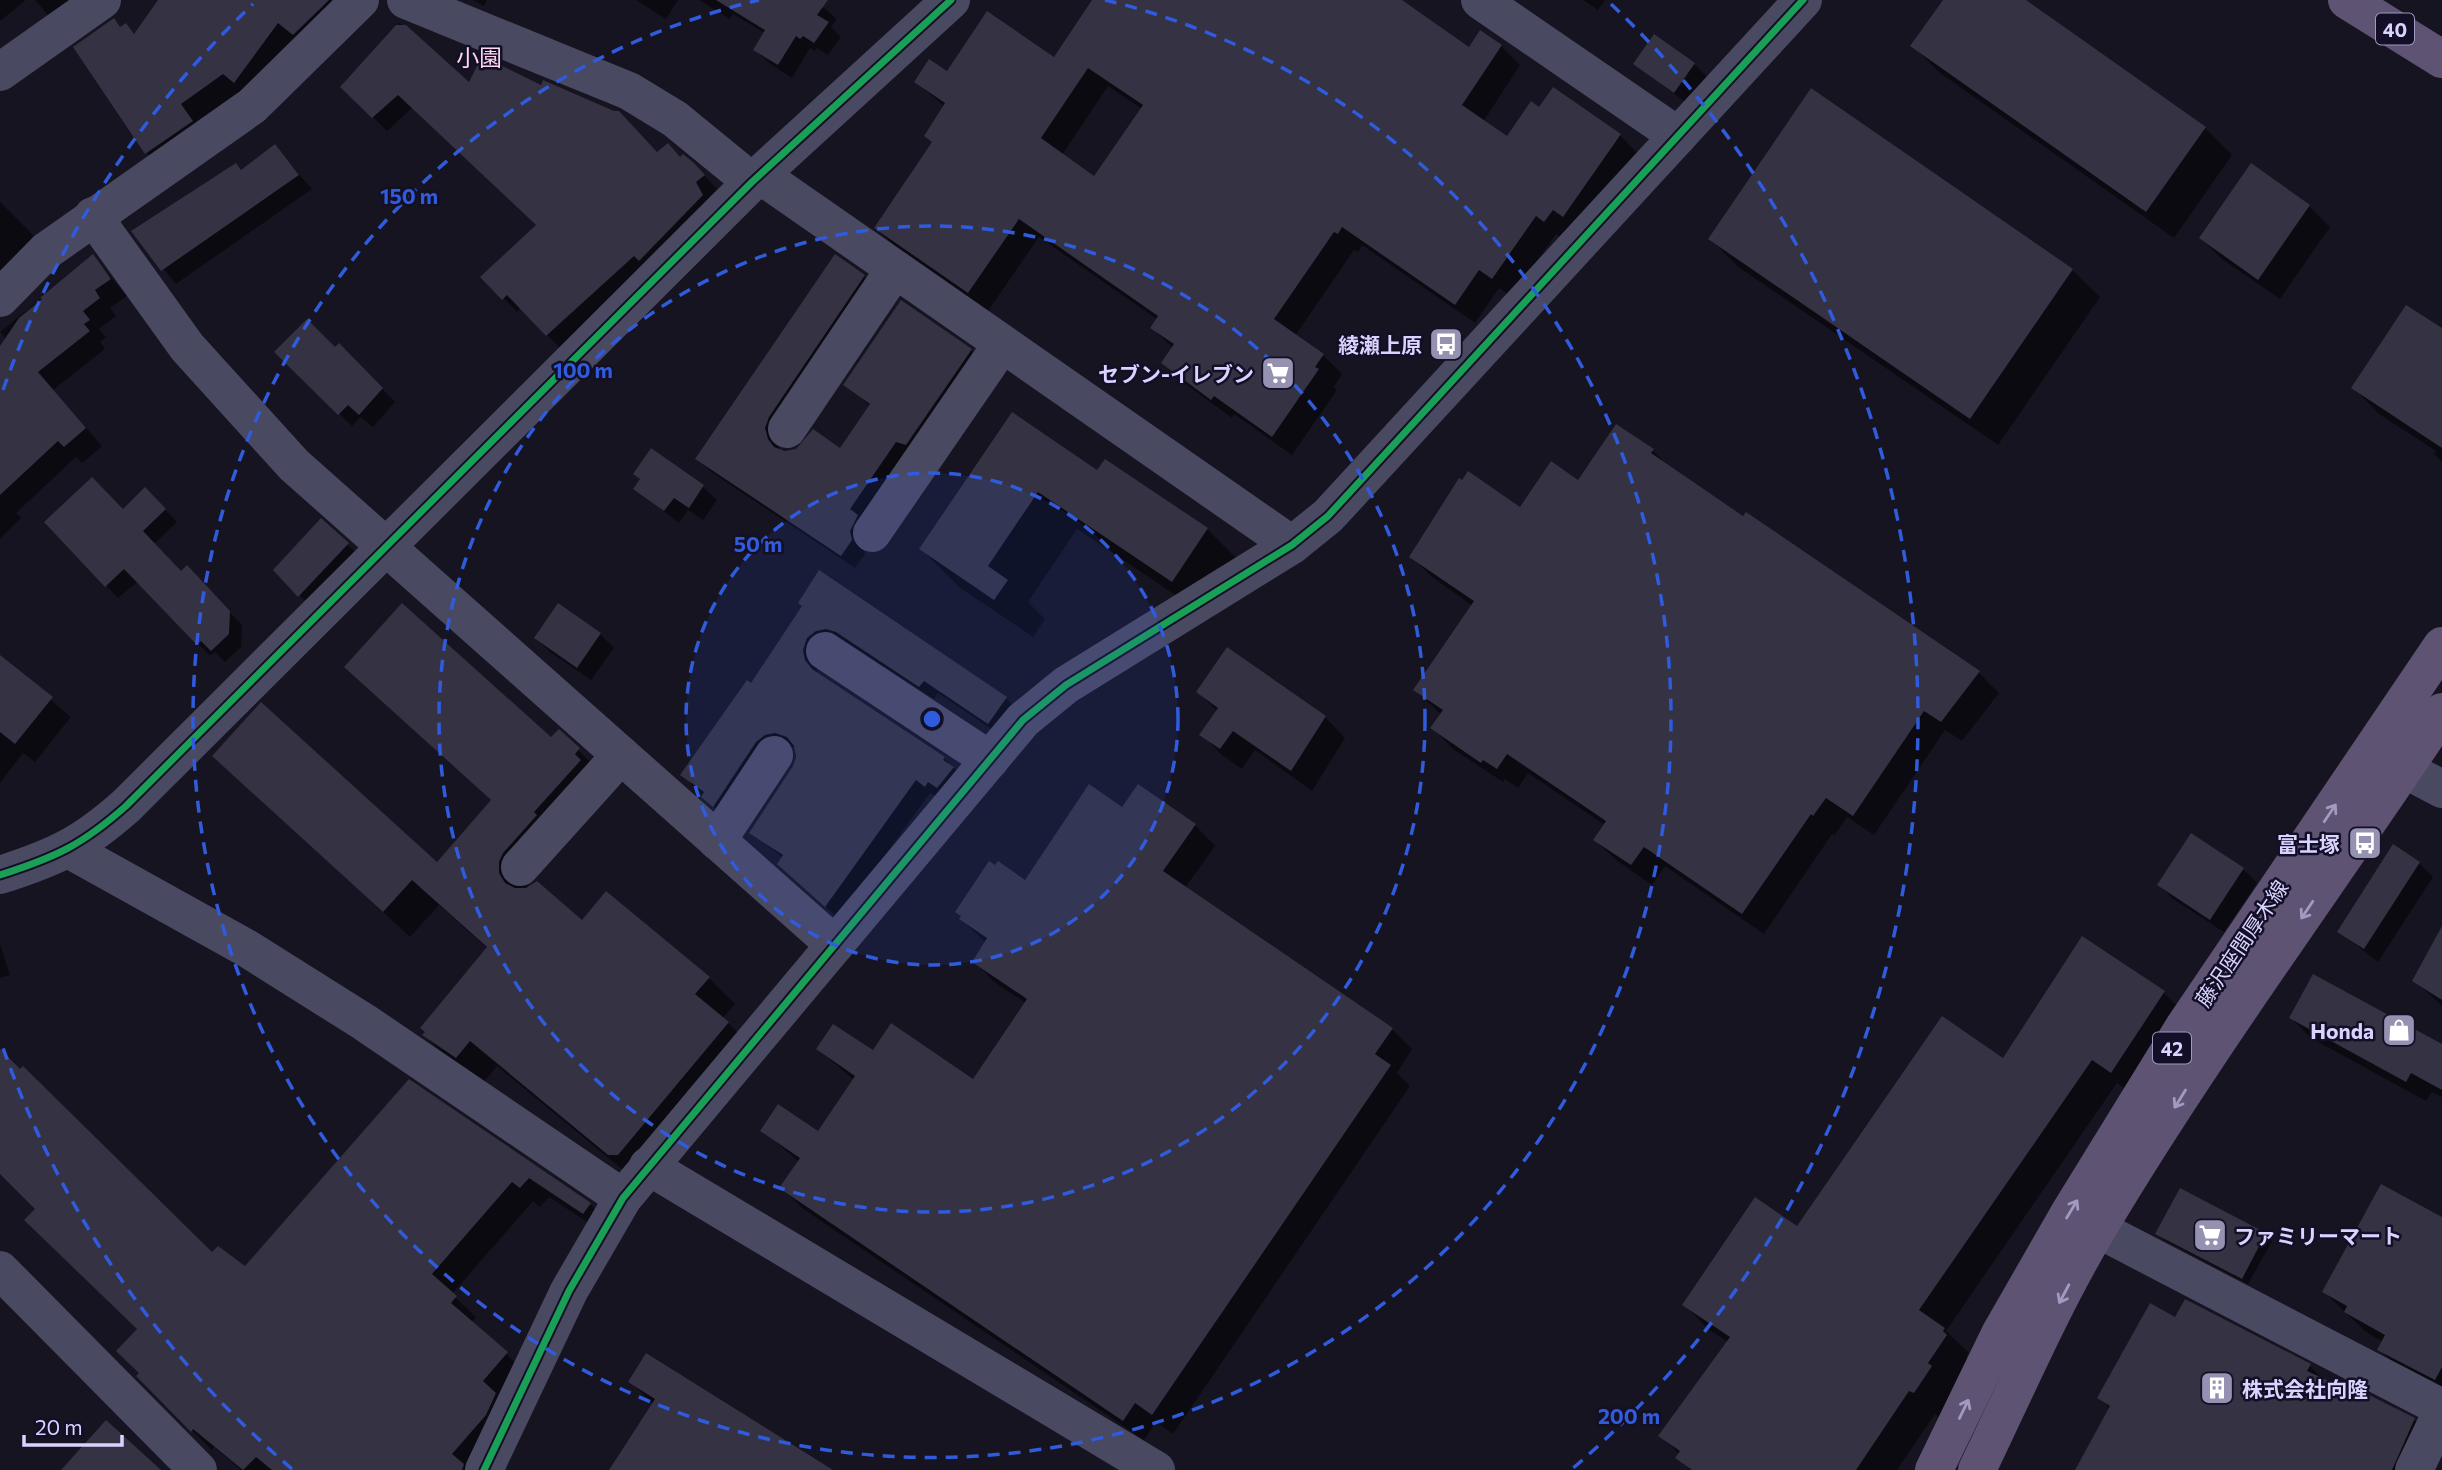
<svg xmlns="http://www.w3.org/2000/svg" width="2442" height="1470" viewBox="0 0 2442 1470" font-family="Commissioner,'Noto Sans JP',sans-serif">
<style>
.shadow{fill:#0007;fill-rule:evenodd}
.building{fill:#343243;fill-rule:evenodd}
.lines{fill:none;stroke-linecap:round;stroke-linejoin:round}
.minor{stroke:#4a4962;stroke-width:38}
.major{stroke:#5e5373;stroke-width:38}
.cycleway-casing{stroke:#130f26;stroke-width:11}
.cycleway{stroke:#1a9f57;stroke-width:7}
.oneway{stroke:#a29ac0}
.ring{fill:none;stroke:#305bdc;stroke-width:3.5;stroke-dasharray:12 9}
.labels{text-anchor:middle;dominant-baseline:central;stroke-width:5;stroke-linejoin:round;paint-order:stroke}
.shield{fill:#130f26;stroke:#9e99be;stroke-width:2}
.shield-label{font-size:19px;font-weight:bold;fill:#d9d4ff}
.poi-label{font-size:21px;font-weight:bold;fill:#d9d4ff;stroke:#130f26;text-anchor:end}
.street-label{font-size:21px;fill:#d9d4ff;stroke:#130f26}
.neighbourhood-label{font-size:23px;fill:#ffd6f0;stroke:#130f26}
.centre{fill:#305bdc;stroke:#130f26;stroke-width:3.5}
.ring-label{font-size:21px;text-anchor:middle;font-weight:bold;fill:#305bdc;stroke:#130f26;stroke-width:5;stroke-linejoin:round;paint-order:stroke}
</style>
<rect width="100%" height="100%" fill="#161421"/>
<g class="shadow">
<path d="M0 0H26L0 21Z"/>
<path d="M35 0H100L58 27Z"/>
<path d="M161 0H373L170 176 147 153 75 48 114 21 121 28 126 26 135 35Z"/>
<path d="M473 0H487L484 6Z"/>
<path d="M636 0H678L666 19Z"/>
<path d="M699 0H815L837 19 831 27 841 37 828 55 817 48 815 51 810 48 792 78 769 63 755 50 765 33 733 14 730 19Z"/>
<path d="M1096 0H1399L1469 49 1501 46 1520 65 1483 122 1508 139 1539 109 1620 135 1639 155 1564 240 1556 234 1512 297 1499 288 1475 323 1362 245 1358 252 1354 250 1295 336 1323 355 1342 374 1334 387 1337 390 1292 455 1234 414 1232 418 1183 382 1164 363 1173 348 1152 328 1158 320 1039 237 988 311 896 247 876 228 933 143 945 107 916 82 947 73 1055 59ZM1108 86 1142 109 1094 178 1062 155Z"/>
<path d="M1583 0H1605L1598 10Z"/>
<path d="M1945 0H2023L2205 128 2232 155 2174 238 1940 73 1913 46Z"/>
<path d="M399 23 469 85 693 164 717 189 709 197 716 210 561 349 521 308 517 312 483 277 538 225 413 107 387 131 343 87Z"/>
<path d="M1635 64H1694L1708 78 1689 105Z"/>
<path d="M1812 90 2072 270 2100 297 1998 445 1737 266 1710 238Z"/>
<path d="M275 146 312 189 176 284 133 232 242 171Z"/>
<path d="M0 202 42 244 0 294Z"/>
<path d="M2309 206 2330 227 2280 299 2222 259 2201 238Z"/>
<path d="M93 256 127 296 110 308 116 316 99 329 106 337 100 342 105 349 53 390 102 446 82 463 76 457 16 513 21 518 0 539V349L7 340 0 332Z"/>
<path d="M864 276 877 290 778 441 780 451H840L870 406 846 384 971 350 984 364 863 545 865 554 855 568 711 472 697 459Z"/>
<path d="M2442 331V462L2434 454 2436 451 2379 414 2354 388Z"/>
<path d="M339 346 395 402 373 427 361 417 352 426 276 352 335 349Z"/>
<path d="M1012 414 1098 472 1105 461 1207 529 1245 567 1211 619 1077 529 1028 602 1045 619 1033 637 959 587 921 549Z"/>
<path d="M651 450 703 487 717 500 703 520 688 510 679 523 636 489Z"/>
<path d="M1652 450 1669 467 1979 673 1999 693 1962 741 1945 730 1874 835 1847 817 1835 835 1832 834 1764 934 1665 866 1652 885 1616 860 1595 840 1605 825 1528 773 1518 788 1505 779 1503 782 1453 749 1433 728 1442 715 1415 690 1473 606 1432 577 1411 557Z"/>
<path d="M145 489 177 522 154 544 181 573 199 580 242 625 241 647 225 662 215 652 210 656 138 581 118 598 46 522 123 511Z"/>
<path d="M321 521 362 558 313 609 275 570Z"/>
<path d="M804 607 1006 698 1019 712 1003 737 938 693 934 699 852 646 841 642 816 665 818 675 944 758 958 772 939 799 930 793 839 919 793 878 783 858 751 832 794 767 796 748 790 746 717 810 682 774 752 685Z"/>
<path d="M600 634 614 648 591 680 550 652 536 638Z"/>
<path d="M0 657 71 717 35 762 23 753 0 783Z"/>
<path d="M346 667 551 740 559 732 605 776 523 892 582 923 709 978 735 1004 723 1018 754 1049 641 1185 497 1066 483 1083 450 1061 424 1035 488 949 439 905 410 937 214 756 437 864 492 801Z"/>
<path d="M1198 692 1325 717 1345 738 1312 791 1255 750 1242 769 1222 755 1202 735 1218 712Z"/>
<path d="M1122 809 1195 825 1215 846 1185 888 1392 1029 1412 1049 1397 1073 1410 1086 1173 1434 1156 1422 1144 1440 802 1208 782 1188 799 1162 762 1130 818 1134 854 1080 818 1049 873 1053 974 1081 1026 1003 994 982 974 961 986 943 961 919 1025 882Z"/>
<path d="M2192 835 2243 869 2257 883 2224 932 2173 899 2159 885Z"/>
<path d="M2419 863 2433 877 2378 962 2340 932Z"/>
<path d="M2442 930V1006L2414 980Z"/>
<path d="M0 944 10 975 0 978Z"/>
<path d="M2163 992 2188 1017 2136 1096 2117 1083 1946 1331 1969 1353 1966 1357 1970 1361 1952 1388 1955 1392 1939 1417 1935 1414 1897 1470H1690L1678 1458 1680 1455 1661 1435 1728 1342 1708 1329 1684 1304 1797 1228 2003 1060Z"/>
<path d="M2291 1018 2442 1046V1097L2432 1092 2426 1101 2311 1038Z"/>
<path d="M0 1050 212 1255 246 1269 410 1082 590 1204 610 1224 604 1233 549 1197 540 1207 533 1201 452 1294 476 1317 471 1322 527 1373 475 1470H241L214 1447 212 1450 138 1376 141 1373 139 1330 38 1209 0 1172Z"/>
<path d="M2181 1190 2272 1241 2248 1284 2164 1240 2158 1234Z"/>
<path d="M2442 1219V1392L2399 1369 2379 1349 2383 1342 2366 1332 2324 1292Z"/>
<path d="M2175 1320 2310 1366 2325 1381 2414 1420 2434 1440 2421 1470H2077L2111 1409 2099 1398Z"/>
<path d="M631 1382 823 1470H611L653 1404Z"/>
</g>
<g class="building">
<path d="M158 0H329L293 35 278 23 234 83 223 74 181 104 193 121 145 154 73 47 114 18 120 27 126 23 134 34Z"/>
<path d="M716 0H828L817 15 829 22 814 43 803 36 800 39 796 36 778 65 753 50 765 30Z"/>
<path d="M1092 0H1402L1469 47 1480 30 1502 45 1462 105 1507 136 1531 101 1539 107 1553 87 1621 134 1563 217 1553 210 1544 222 1536 216 1492 279 1479 270 1455 305 1342 227 1338 234 1334 232 1274 319 1324 354 1315 367 1319 369 1272 437 1214 396 1211 400 1161 363 1174 344 1150 328 1158 316 1019 219 968 293 874 228 932 142 924 136 945 103 914 82 929 59 947 71 987 11 1054 57ZM1088 68 1143 105 1094 176 1041 138Z"/>
<path d="M1943 0H2026L2206 127 2146 212 1910 46Z"/>
<path d="M396 25H406L469 82 482 56 541 85 543 80 614 111H619L657 152 668 143 680 157 683 154 694 163 705 175 696 182 703 195 639 261 634 256 546 336 507 295 502 300 480 277 536 225 398 95 372 118 340 87Z"/>
<path d="M1654 34 1695 63 1674 93 1633 64Z"/>
<path d="M1811 88 2073 269 1970 419 1708 239Z"/>
<path d="M275 144 299 175 161 271 131 231 236 163 241 170Z"/>
<path d="M2251 163 2310 205 2258 280 2199 238Z"/>
<path d="M93 254 111 279 95 290 100 298 83 311 90 320 84 324 90 331 38 372 86 428 64 447 58 441 0 495V346L19 318 42 299 40 298Z"/>
<path d="M835 254 865 275 769 417 765 428 768 439 774 447 785 451 796 449 813 429 840 448 870 404 843 385 901 300 972 349 906 445 896 442 850 509 858 515 850 531 852 540 841 556 695 459Z"/>
<path d="M2406 305 2442 328V448L2351 388Z"/>
<path d="M307 319 335 347 339 343 383 388 359 415 348 405 338 415 274 352Z"/>
<path d="M1012 412 1097 470 1105 459 1208 528 1172 582 1038 492 988 566 1008 580 994 600 919 549Z"/>
<path d="M1616 424 1654 449 1651 453 1743 516 1746 512 1980 671 1941 722 1924 711 1853 816 1826 798 1813 816 1811 814 1742 914 1644 847 1631 865 1593 840 1606 821 1507 754 1497 769 1483 760 1481 763 1430 728 1443 710 1413 690 1474 601 1409 557 1459 478 1462 480 1468 471 1520 507 1551 461 1578 480Z"/>
<path d="M651 448 704 485 689 508 674 498 664 511 633 489 640 479 633 474Z"/>
<path d="M92 477 123 509 145 487 166 509 143 531 181 571 187 565 230 611 229 634 211 651 201 641 197 645 124 569 105 587 44 522Z"/>
<path d="M321 518 349 543 298 597 273 570Z"/>
<path d="M819 570 1007 697 988 724 924 681 919 687 836 632 826 629 816 631 807 638 803 650 805 660 812 669 945 757 943 760 954 767 937 788 928 782 925 787 916 780 825 907 777 864 783 855 749 833 793 766 796 757 794 746 787 737 775 733 765 735 756 742 713 807 701 797 704 792 680 775 747 680 751 683 802 606 798 603Z"/>
<path d="M402 603 551 737 559 729 580 748 575 754 581 760 534 812 537 815 503 853 499 862V873L505 883 515 888H526L537 881 582 920 606 891 710 977 695 994 729 1022 618 1155H608L470 1041 456 1058 422 1035 425 1032 420 1028 487 947 412 880 383 912 212 756 261 702 437 862 491 800 344 667Z"/>
<path d="M558 603 601 633 577 668 534 638Z"/>
<path d="M1227 647 1326 716 1291 771 1233 731 1220 749 1199 735 1218 708 1196 692Z"/>
<path d="M0 655 53 697 15 744 0 732Z"/>
<path d="M1089 784 1122 807 1138 784 1196 824 1163 871 1393 1028 1375 1054 1391 1065 1152 1415 1135 1403 1123 1421 779 1188 800 1158 760 1131 778 1104 818 1131 855 1076 816 1049 833 1024 873 1050 891 1023 973 1079 1027 999 972 962 987 938 959 919 961 916 955 912 989 861 995 865 998 861 1025 880Z"/>
<path d="M2191 833 2244 868 2210 920 2157 885Z"/>
<path d="M2393 844 2420 862 2364 949 2337 932Z"/>
<path d="M2442 926V1000L2412 981Z"/>
<path d="M2082 936 2165 991 2111 1073 2092 1060 1919 1310 1945 1328 1943 1331 1947 1335 1928 1363 1932 1366 1914 1393 1909 1391 1856 1470H1692L1675 1458 1680 1451 1658 1436 1730 1337 1682 1305 1755 1197 1797 1226 1942 1016 2003 1058Z"/>
<path d="M2313 974 2442 1044V1090L2411 1073 2406 1082 2289 1018Z"/>
<path d="M0 1049 20 1069 23 1066 212 1252 218 1246 245 1266 409 1079 591 1203 583 1214 529 1178 520 1188 512 1182 432 1274 457 1296 451 1303 508 1352 483 1381 496 1393 486 1415 452 1454 464 1464 462 1470H272L256 1457 243 1470 193 1429 191 1432 136 1376 139 1373 116 1351 137 1329 24 1220 35 1209 0 1174Z"/>
<path d="M2381 1184 2442 1217V1367L2435 1380 2377 1350 2385 1335 2344 1312 2347 1306 2322 1292Z"/>
<path d="M2180 1188 2266 1233 2242 1279 2155 1234Z"/>
<path d="M2185 1299 2311 1364 2307 1371 2353 1392 2355 1388 2415 1418 2392 1470H2075L2110 1406 2097 1398 2150 1303 2175 1317Z"/>
<path d="M646 1353 833 1470H609L655 1399 628 1382Z"/>
<path d="M106 1420 161 1470H61Z"/>
</g>
<g class="lines">
<g class="minor">
<path d="M406 0 629 91 675 119 752 182"/>
<path d="M1480 0 1678 136"/>
<path d="M0 72 102 0"/>
<path d="M760 175 1292 545"/>
<path d="M93 216 187 347 294 465 835 945"/>
<path d="M0 298 46 251 252 106 360 0"/>
<path d="M787 429 895 269"/>
<path d="M872 533 1002 344"/>
<path d="M825 651 990 760"/>
<path d="M2404 769 2442 789"/>
<path d="M717 841 774 755"/>
<path d="M70 850 248 949 364 1022 623 1198"/>
<path d="M520 867 621 755"/>
<path d="M0 875C56 857 82 845 126 806L752 182 951 0"/>
<path d="M648 1166 1156 1470"/>
<path d="M2098 1229 2442 1408"/>
<path d="M0 1270 198 1470"/>
<path d="M484 1470 569 1291 623 1198 1023 720 1066 685 1292 545 1328 516 1803 0"/>
<path d="M2414 1470 2442 1412"/>
</g>
<g class="major">
<path d="M2347 0 2442 59"/>
<path d="M1934 1470 2000 1334 2070 1212 2184 1027 2442 646"/>
<path d="M1977 1470C2016 1389 2052 1305 2098 1228 2204 1050 2328 884 2442 712"/>
</g>
<g class="cycleway-casing">
<g id="cycleway">
<path d="M0 875C56 857 82 845 126 806L752 182 951 0"/>
<path d="M484 1470 569 1291 623 1198 1023 720 1066 685 1292 545 1328 516 1803 0"/>
</g>
</g>
<use href="#cycleway" class="cycleway"/>
</g>
<defs><path id="oneway-shaft" d="M-6 0H5M1.5-3L5.5 0L1.5 3" fill="none" stroke-width="1.6" stroke-linecap="round" stroke-linejoin="round" transform="scale(1.75)"/></defs>
<g class="oneway">
<use href="#oneway-shaft" transform="translate(2330 813) rotate(-56)"/>
<use href="#oneway-shaft" transform="translate(2307 910) rotate(124)"/>
<use href="#oneway-shaft" transform="translate(2180 1099) rotate(122)"/>
<use href="#oneway-shaft" transform="translate(2072 1209) rotate(-59)"/>
<use href="#oneway-shaft" transform="translate(2064 1294) rotate(118)"/>
<use href="#oneway-shaft" transform="translate(1964 1409) rotate(-64)"/>
</g>
<circle cx="932" cy="719" r="246" fill="#305bdc" fill-opacity=".12"/>
<g class="ring">
<circle cx="932" cy="719" r="246"/>
<circle cx="932" cy="719" r="493"/>
<path d="M1105 0A739 739 0 1 1 759 0"/>
<path d="M292 1469A986 986 0 0 1 3 1048M3 390A986 986 0 0 1 253 4M1611 4A986 986 0 0 1 1572 1469"/>
</g>
<defs>
<g id="bus-square" transform="scale(1.75)"><rect x="-9" y="-9" width="18" height="18" rx="4" fill="#9591b1" stroke="#130f26"/><path d="M-5-6H5V4H4V6H2V4H-2V6H-4V4H-5ZM-3.5-4V0h7V-4ZM-3.5 1.2v1.5H-2V1.2ZM2 1.2v1.5H3.5V1.2Z" fill="#fff"/></g>
<g id="supermarket-square" transform="scale(1.75)"><rect x="-9" y="-9" width="18" height="18" rx="4" fill="#9591b1" stroke="#130f26"/><path d="M-6-5.5h2.5l.6 2H6L4.5 2H-2.5L-4.4-4H-6ZM-1.5 3.2a1.3 1.3 0 1 0 .1 0ZM3 3.2a1.3 1.3 0 1 0 .1 0Z" fill="#fff"/></g>
<g id="shop-square" transform="scale(1.75)"><rect x="-9" y="-9" width="18" height="18" rx="4" fill="#9591b1" stroke="#130f26"/><path d="M-5-2.5h2.3a2.7 3.5 0 0 1 5.4 0H5L5.5 6h-11ZM-1.5-2.5h3a1.5 2.3 0 0 0-3 0Z" fill="#fff"/></g>
<g id="building-square" transform="scale(1.75)"><rect x="-9" y="-9" width="18" height="18" rx="4" fill="#9591b1" stroke="#130f26"/><path d="M-4-6H4V6H1V3H-1V6H-4ZM-2.5-4.3h1.7v1.8h-1.7ZM.8-4.3h1.7v1.8H.8ZM-2.5-1h1.7V.8h-1.7ZM.8-1h1.7V.8H.8Z" fill="#fff"/></g>
</defs>
<g fill-rule="evenodd">
<use href="#bus-square" x="1446" y="344"/>
<use href="#supermarket-square" x="1278" y="373"/>
<use href="#bus-square" x="2365" y="843"/>
<use href="#shop-square" x="2399" y="1030"/>
<use href="#supermarket-square" x="2210" y="1235"/>
<use href="#building-square" x="2217" y="1388"/>
</g>
<g class="labels">
<g class="shield">
<rect x="2376" y="13.5" width="38" height="31" rx="5"/>
<rect x="2153" y="1032.5" width="38" height="31" rx="5"/>
</g>
<g class="shield-label">
<text x="2395" y="29">40</text>
<text x="2172" y="1048">42</text>
</g>
<g class="poi-label">
<text x="1422" y="344">綾瀬上原</text>
<text x="1254" y="373">セブン-イレブン</text>
<text x="2340" y="843">富士塚</text>
<text x="2374" y="1030">Honda</text>
<text x="2234" y="1235" text-anchor="start">ファミリーマート</text>
<text x="2242" y="1388" text-anchor="start">株式会社向隆</text>
</g>
<g class="street-label">
<text transform="translate(2241 943) rotate(-56)">藤沢座間厚木線</text>
</g>
<g class="neighbourhood-label">
<text x="479" y="57">小園</text>
</g>
</g>
<circle cx="932" cy="719" r="10" class="centre"/>
<g class="ring-label">
<text x="409" y="204">150 m</text>
<text x="583" y="378">100 m</text>
<text x="758" y="552">50 m</text>
<text x="1629" y="1424">200 m</text>
</g>
<path d="M24 1435v10h98v-10" fill="none" stroke="#d9d4ff" stroke-width="3.5"/>
<text x="35" y="1435" font-size="21" fill="#d9d4ff" stroke="#130f26" stroke-width="5" paint-order="stroke">20 m</text>
</svg>
